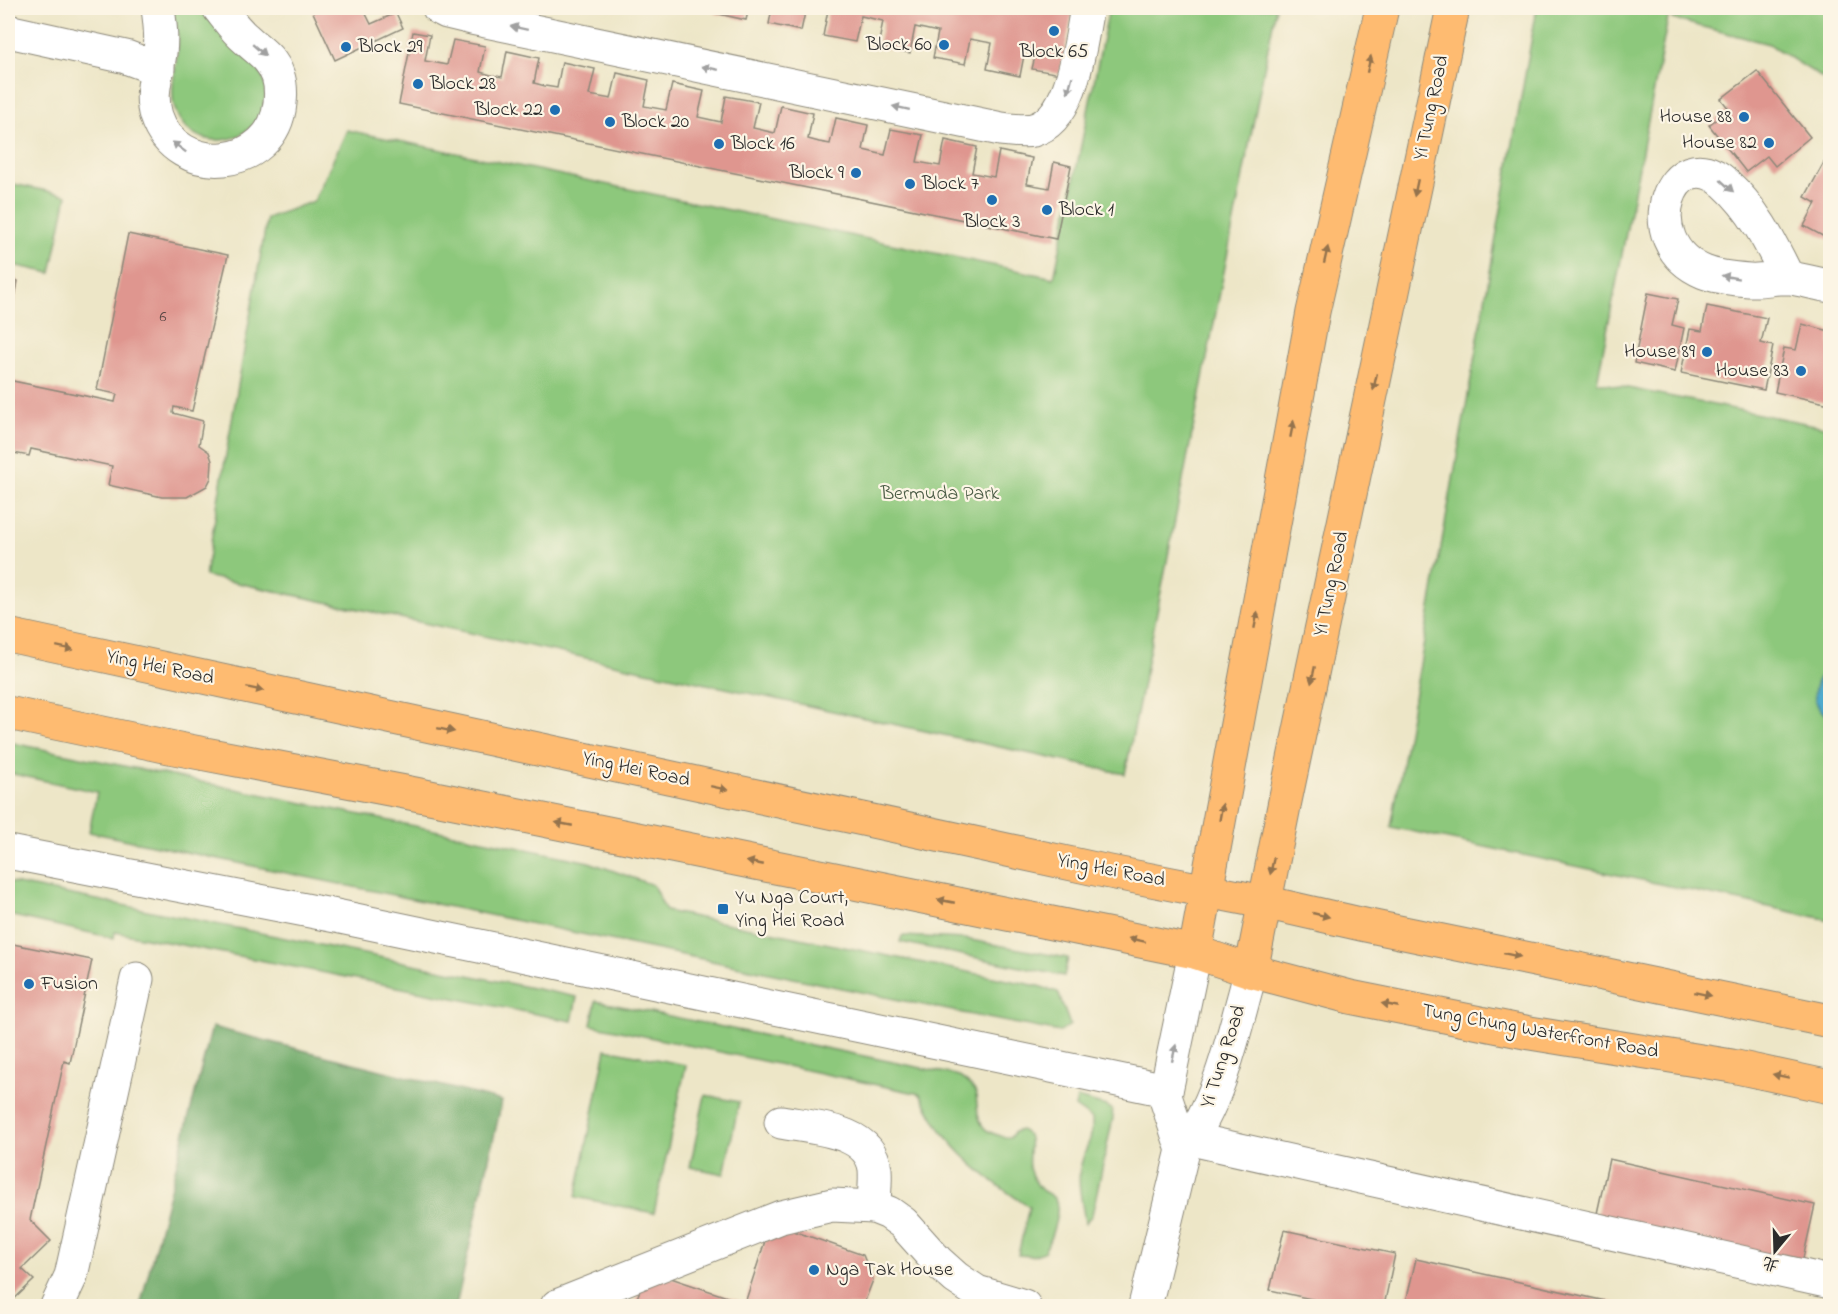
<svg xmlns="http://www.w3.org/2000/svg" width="1838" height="1314" viewBox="0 0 1838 1314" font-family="'Indie Flower','LXGW WenKai TC',sans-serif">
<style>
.green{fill:#8dc87c;stroke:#5c7a54;stroke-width:1.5}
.forest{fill:#72ac6c;stroke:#4e6c4c;stroke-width:1.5}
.water{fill:#4fabcd;stroke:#3d6b7c;stroke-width:1.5}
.building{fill:#df968f}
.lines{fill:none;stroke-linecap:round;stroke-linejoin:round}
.minor-casing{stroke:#8c8879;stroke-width:35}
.major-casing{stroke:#8c8879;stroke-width:35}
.minor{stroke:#fff;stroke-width:33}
.major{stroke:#febb71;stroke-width:33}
.oneway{fill:#a0a0a0}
.oneway2{fill:#94734e}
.poi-dot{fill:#1f6fb2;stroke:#fcf5e5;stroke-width:2}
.labels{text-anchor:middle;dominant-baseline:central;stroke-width:4.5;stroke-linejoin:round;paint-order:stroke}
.number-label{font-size:16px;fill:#584644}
.poi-label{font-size:20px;fill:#2b2b2b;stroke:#fcf5e5;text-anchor:start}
.street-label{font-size:20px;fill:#2b2b2b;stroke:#fcf5e5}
.park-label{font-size:20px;fill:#485a43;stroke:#fcf5e5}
</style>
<rect width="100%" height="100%" fill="#fcf5e5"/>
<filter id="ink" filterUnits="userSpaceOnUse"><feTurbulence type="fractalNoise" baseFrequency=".0167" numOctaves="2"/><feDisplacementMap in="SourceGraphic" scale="12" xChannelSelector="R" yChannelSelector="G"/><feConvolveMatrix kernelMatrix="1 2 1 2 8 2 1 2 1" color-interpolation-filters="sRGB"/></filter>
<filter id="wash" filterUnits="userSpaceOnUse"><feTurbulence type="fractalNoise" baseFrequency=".008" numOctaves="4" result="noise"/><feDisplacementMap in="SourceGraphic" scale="24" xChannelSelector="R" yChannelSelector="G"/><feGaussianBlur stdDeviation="1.35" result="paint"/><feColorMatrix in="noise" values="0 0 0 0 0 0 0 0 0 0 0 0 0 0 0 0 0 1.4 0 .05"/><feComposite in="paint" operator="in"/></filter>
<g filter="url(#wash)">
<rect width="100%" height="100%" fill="#ede6c7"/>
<g class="green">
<path d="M172 8H202C215 24 229 40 244 56 249 62 259 69 262 76 267 86 266 98 263 108 251 148 191 152 176 112 167 89 179 63 178 39 177 29 174 18 172 8Z"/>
<path d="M1109 8H1276L1125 774 205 576 267 218 314 201 347 130 1054 278Z"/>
<path d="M1537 8H1670L1597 382 1830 428V920L1391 827Z"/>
<path d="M1674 8H1830V83L1769 44 1672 19Z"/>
<path d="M8 183 67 195 51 273 8 264Z"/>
<path d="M8 742 589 862 653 885 666 911 1038 986 1058 992 1070 1025 1060 1032 977 1016 89 832 97 792 8 773Z"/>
<path d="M8 882 577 997 572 1021 115 932 114 938 8 915Z"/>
<path d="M902 936 965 939 1068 958 1064 976 900 942Z"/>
<path d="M596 1001 956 1075C963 1079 970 1084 975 1091 977 1095 976 1100 977 1105 978 1130 988 1134 1010 1138L1014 1132 1021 1130 1028 1135C1032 1146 1027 1156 1029 1167 1030 1174 1038 1187 1043 1191 1048 1194 1051 1194 1055 1199 1062 1210 1050 1241 1044 1252L1032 1256 1018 1255 1029 1207C998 1186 967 1164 944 1134 934 1122 928 1107 920 1094L591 1025Z"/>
<path d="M606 1049 686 1065 654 1213 576 1197Z"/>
<path d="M705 1095 739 1102 724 1174 690 1167Z"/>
<path d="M1077 1098 1106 1106 1112 1110 1113 1118 1092 1215 1085 1223C1083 1205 1076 1183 1081 1165 1085 1148 1094 1137 1092 1119L1075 1107Z"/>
</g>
<path class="forest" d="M212 1027 502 1101 456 1306H140Z"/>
<path class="water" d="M1830 668V717C1809 707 1810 679 1830 668Z"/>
<g id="blocks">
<g class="building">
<path d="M311 8H363L371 24 396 13 403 28 335 60Z"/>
<path d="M715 8H749L746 20 714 13Z"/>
<path d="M772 8H806L801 31 769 24Z"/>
<path d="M823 8H1058L1073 10 1060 74 1032 69 1036 52 1025 50 1020 76 987 69 992 43 970 39 965 64 933 58 938 32 915 27 910 53 878 47 883 21 861 16 855 42 823 36 828 10Z"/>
<path d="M413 32 430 35 425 61 447 65 453 40 485 46 480 72 491 75 502 77 507 51 539 58 534 83 545 86 557 88 562 62 595 69 589 95 611 99 617 73 649 80 644 106 666 110 672 84 704 91 698 117 721 122 726 96 759 102 753 128 775 133 781 106 813 113 808 139 819 142 830 144 836 118 868 125 863 150 885 155 891 129 923 135 917 162 940 166 945 140 977 147 972 173 994 177 999 151 1032 158 1027 184 1049 188 1054 162 1071 166 1056 239 399 104Z"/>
<path d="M1757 71 1810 137 1775 166 1767 156 1746 172 1709 125 1729 109 1721 99Z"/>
<path d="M1827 157 1830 159V240L1804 226 1816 203 1805 197Z"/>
<path d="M128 234 228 255 192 411 174 407 173 413 203 421 199 445 209 452 212 461 211 478 207 486 187 497H162L108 485 112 466 31 449 29 456 8 452V380L115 402 117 394 97 390Z"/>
<path d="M8 279 18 281 9 330H8Z"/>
<path d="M1648 293 1678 299 1672 325 1684 328 1675 372 1634 363Z"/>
<path d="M1707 306 1767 318 1761 343 1773 346 1764 390 1681 373 1690 329 1702 331Z"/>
<path d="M1802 324 1830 331V404L1775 392 1784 348 1796 350Z"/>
<path d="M8 943 92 960 70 1063 64 1061 30 1220 51 1241 22 1269 34 1280 8 1305Z"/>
<path d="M1609 1159 1815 1205 1802 1263 1596 1218Z"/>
<path d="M785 1228 863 1255 873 1280 863 1306H634L642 1285 665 1276 745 1303 765 1241Z"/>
<path d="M1284 1230 1395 1254 1384 1306H1343L1270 1290Z"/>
<path d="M1416 1259 1628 1306H1405Z"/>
</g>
</g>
</g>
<g filter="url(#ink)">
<use href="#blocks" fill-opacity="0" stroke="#8c8879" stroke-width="1.5"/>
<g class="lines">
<g class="minor-casing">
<g id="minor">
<path d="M158 8C160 23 162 37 160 53 157 75 149 94 156 116 177 180 274 171 280 103 281 94 281 85 278 76 272 58 259 51 246 39 235 30 227 18 219 8"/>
<path d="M439 8 447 12 472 18 1001 129C1011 130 1023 132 1033 130 1074 119 1080 42 1087 8"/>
<path d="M8 31 126 57 158 69"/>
<path d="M1788 278C1771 244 1754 209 1725 183 1673 136 1632 242 1704 272 1716 277 1736 279 1749 280 1763 281 1777 277 1790 278 1804 280 1817 284 1830 286"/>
<path d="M8 852 336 916 1166 1090"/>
<path d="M781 1122C812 1128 870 1129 875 1169 876 1182 874 1195 874 1207"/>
<path d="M1191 1139 1830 1282"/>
<path d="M1183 1150 1165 1096 1195 952"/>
<path d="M57 1306 71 1276 137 979"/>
<path d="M557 1306 781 1217 832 1205 874 1207 889 1213 903 1223 937 1261 956 1278 977 1292 1024 1306"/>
<path d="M1145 1306 1183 1150C1221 1101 1234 1030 1251 971"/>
</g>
</g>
<g class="major-casing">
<g id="major">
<path d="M8 635 1100 870 1264 902 1365 925 1830 1021"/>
<path d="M8 713 174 748 405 792 1195 952 1251 971 1350 997 1530 1033 1732 1066 1830 1087"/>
<path d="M1195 952 1313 312 1382 8"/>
<path d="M1251 971 1285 801 1453 8"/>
</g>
</g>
<use href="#minor" class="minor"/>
<use href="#major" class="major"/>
</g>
<defs><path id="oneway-solid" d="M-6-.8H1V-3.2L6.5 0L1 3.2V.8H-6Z" transform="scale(1.5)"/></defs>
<g class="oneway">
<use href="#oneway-solid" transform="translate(519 28) rotate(-168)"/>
<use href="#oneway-solid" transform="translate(259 50) rotate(41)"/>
<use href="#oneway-solid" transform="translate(710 68) rotate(-168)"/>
<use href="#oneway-solid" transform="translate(1070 85) rotate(105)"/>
<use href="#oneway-solid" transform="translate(901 108) rotate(-168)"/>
<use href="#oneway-solid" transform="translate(179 147) rotate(-143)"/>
<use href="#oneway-solid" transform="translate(1727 186) rotate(42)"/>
<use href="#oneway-solid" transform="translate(1730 277) rotate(-170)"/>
<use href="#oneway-solid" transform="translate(1174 1053) rotate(-77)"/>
</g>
<g class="oneway2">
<use href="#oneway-solid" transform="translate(1369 64) rotate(-77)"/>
<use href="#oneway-solid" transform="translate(1416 188) rotate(102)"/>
<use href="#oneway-solid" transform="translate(1326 255) rotate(-77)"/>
<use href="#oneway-solid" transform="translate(1375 382) rotate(102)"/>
<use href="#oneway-solid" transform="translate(1292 429) rotate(-79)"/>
<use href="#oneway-solid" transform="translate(1256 620) rotate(-79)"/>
<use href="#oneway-solid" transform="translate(65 648) rotate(12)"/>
<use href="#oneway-solid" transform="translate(1313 675) rotate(102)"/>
<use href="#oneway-solid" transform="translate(255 689) rotate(12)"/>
<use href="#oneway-solid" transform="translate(446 730) rotate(12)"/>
<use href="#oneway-solid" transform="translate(719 788) rotate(12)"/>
<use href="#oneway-solid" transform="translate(1221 812) rotate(-80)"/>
<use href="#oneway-solid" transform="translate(564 824) rotate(-169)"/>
<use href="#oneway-solid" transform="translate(755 863) rotate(-169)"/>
<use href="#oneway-solid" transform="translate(1272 866) rotate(102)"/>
<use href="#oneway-solid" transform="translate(946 901) rotate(-169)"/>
<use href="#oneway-solid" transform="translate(1321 915) rotate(13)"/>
<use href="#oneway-solid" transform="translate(1137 940) rotate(-168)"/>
<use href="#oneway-solid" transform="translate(1512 955) rotate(12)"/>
<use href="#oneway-solid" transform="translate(1703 994) rotate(12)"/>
<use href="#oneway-solid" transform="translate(1390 1005) rotate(-169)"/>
<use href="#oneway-solid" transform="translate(1781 1076) rotate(-168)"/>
</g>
</g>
<g class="poi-dot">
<circle cx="1054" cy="31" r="6"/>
<circle cx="944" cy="45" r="6"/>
<circle cx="346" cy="47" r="6"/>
<circle cx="418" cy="84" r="6"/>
<circle cx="555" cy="110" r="6"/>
<circle cx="1744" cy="117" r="6"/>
<circle cx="610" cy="122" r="6"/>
<circle cx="1769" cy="143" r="6"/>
<circle cx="719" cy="144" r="6"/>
<circle cx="856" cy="173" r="6"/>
<circle cx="910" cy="184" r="6"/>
<circle cx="992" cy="200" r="6"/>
<circle cx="1047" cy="210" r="6"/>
<circle cx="1707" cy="352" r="6"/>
<circle cx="1801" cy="371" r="6"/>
<rect x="717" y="903" width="12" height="12" rx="3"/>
<circle cx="29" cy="984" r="6"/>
<circle cx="814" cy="1270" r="6"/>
</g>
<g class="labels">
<g class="number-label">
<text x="163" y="317">6</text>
</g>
<g class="poi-label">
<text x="932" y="45" text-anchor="end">Block 60</text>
<text x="358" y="47">Block 29</text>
<text x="1054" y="52" text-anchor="middle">Block 65</text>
<text x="430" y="84">Block 28</text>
<text x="543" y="110" text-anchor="end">Block 22</text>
<text x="1732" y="117" text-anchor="end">House 88</text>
<text x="622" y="122">Block 20</text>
<text x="1757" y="143" text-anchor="end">House 82</text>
<text x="731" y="144">Block 16</text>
<text x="844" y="173" text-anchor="end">Block 9</text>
<text x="922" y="184">Block 7</text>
<text x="1059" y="210">Block 1</text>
<text x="992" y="222" text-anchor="middle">Block 3</text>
<text x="1695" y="352" text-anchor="end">House 89</text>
<text x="1789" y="371" text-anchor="end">House 83</text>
<text x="735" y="898">Yu Nga Court,<tspan x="735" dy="23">Ying Hei Road</tspan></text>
<text x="41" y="984">Fusion</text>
<text x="826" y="1270">Nga Tak House</text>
</g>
<g class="street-label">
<text transform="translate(1432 108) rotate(-78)">Yi Tung Road</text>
<text transform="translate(1332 584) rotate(-78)">Yi Tung Road</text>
<text transform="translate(160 668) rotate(12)">Ying Hei Road</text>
<text transform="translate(636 770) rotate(12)">Ying Hei Road</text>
<text transform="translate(1111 871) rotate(11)">Ying Hei Road</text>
<text transform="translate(1540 1032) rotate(10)">Tung Chung Waterfront Road</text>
<text transform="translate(1224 1057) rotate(-72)">Yi Tung Road</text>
</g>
<g class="park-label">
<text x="940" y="494">Bermuda Park</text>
</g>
</g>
<rect width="1838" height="1314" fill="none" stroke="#fcf5e5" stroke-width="30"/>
<g transform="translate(1775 1251) rotate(199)" stroke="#fcf5e5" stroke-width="4.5" paint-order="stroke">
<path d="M0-4.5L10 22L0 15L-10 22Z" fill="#2b2b2b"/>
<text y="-9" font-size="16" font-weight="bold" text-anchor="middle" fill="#2b2b2b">北</text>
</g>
</svg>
